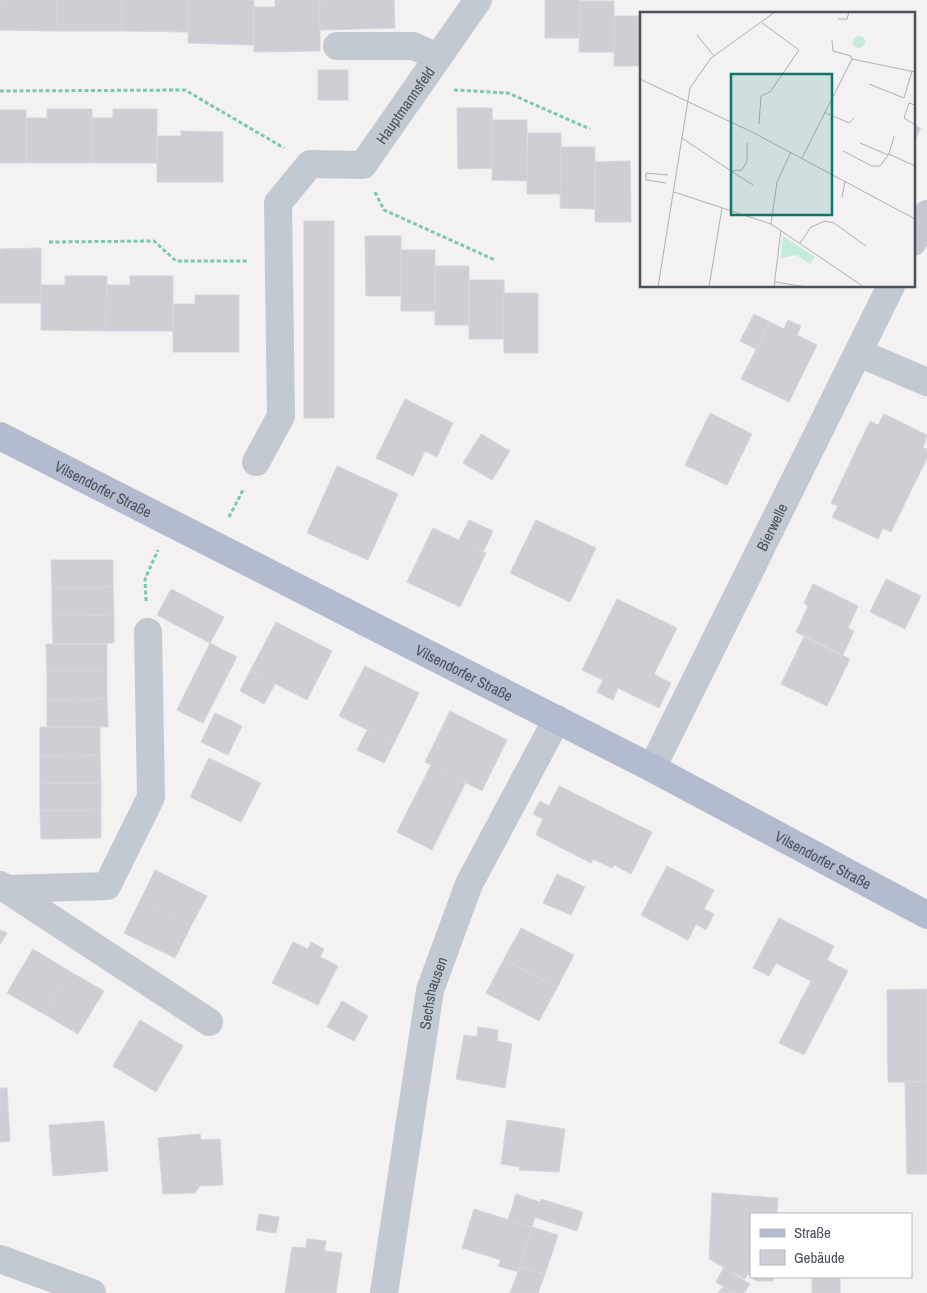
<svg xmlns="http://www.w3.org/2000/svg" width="927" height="1293" viewBox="0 0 927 1293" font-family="'Archivo Narrow',sans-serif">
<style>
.building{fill:#cecfd5;stroke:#d5d6dc}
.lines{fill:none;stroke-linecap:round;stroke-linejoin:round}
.path{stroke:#7ccaae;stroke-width:3;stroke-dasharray:4 2.5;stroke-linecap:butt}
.minor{stroke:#c2c9d1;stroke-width:28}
.major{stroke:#b2bcce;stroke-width:28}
.labels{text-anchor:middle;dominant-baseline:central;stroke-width:5;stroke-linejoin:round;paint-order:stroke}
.street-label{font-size:15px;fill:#49515d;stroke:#fff}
.inset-road{fill:none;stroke:#afb1b6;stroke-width:1}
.view{fill:#0f766e;fill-opacity:0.15;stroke:#0f766e;stroke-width:2.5}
.inset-edge{fill:none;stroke:#49515d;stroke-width:2.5}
</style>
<rect width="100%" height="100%" fill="#f3f1f1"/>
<g class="building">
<path d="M0 0H57L56 31 0 30Z"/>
<path d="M57 0H122V31H56Z"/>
<path d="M122 0H189L188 32 122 31Z"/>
<path d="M189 0H254V45L188 43Z"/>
<path d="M275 0H320V51L254 52V7H275Z"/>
<path d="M320 0H394L395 28 320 30Z"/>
<path d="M545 0H580L579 38H545Z"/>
<path d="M580 1H614V52H579Z"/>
<rect x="614" y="16" width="27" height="50"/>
<rect x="318" y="70" width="30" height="30"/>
<path d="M457 108H492L493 168 458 169Z"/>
<path d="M47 109H92V163H26V118H47Z"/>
<path d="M113 109H157V163H92V118H113Z"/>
<rect x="0" y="110" width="26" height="53"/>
<path d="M493 120H527V181L492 180Z"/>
<path d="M913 124 921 128 914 142 913 141Z"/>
<path d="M181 131 223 132V182H157V136H181Z"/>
<path d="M528 133H561V194H527Z"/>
<path d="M561 147H595V209L560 208Z"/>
<path d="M630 161 631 222H595V162Z"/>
<rect x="304" y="221" width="30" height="197"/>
<path d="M365 236H401V296H366Z"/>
<path d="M41 248V303H0V249Z"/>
<rect x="401" y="250" width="34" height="61"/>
<rect x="435" y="266" width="34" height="59"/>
<path d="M65 276H107L106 331 41 330V285H65Z"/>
<path d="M130 276H173V331H106L107 285H130Z"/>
<rect x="469" y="280" width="35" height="59"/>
<path d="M503 293H538V353H504Z"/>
<path d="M195 295H239V352H173V304H195Z"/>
<path d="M754 314 770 322 756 349 740 341Z"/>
<path d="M788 320 801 326 797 335 817 345 789 402 741 379 770 322 784 329Z"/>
<path d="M405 399 453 423 437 457 425 451 413 476 376 458Z"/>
<path d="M710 413 752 434 727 485 685 465Z"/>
<path d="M884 414 927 435 923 448 927 449V458L891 532 883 528 878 539 832 517 838 506 831 503 870 421 878 425Z"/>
<path d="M481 434 510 451 492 480 463 463Z"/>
<path d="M337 466 398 494 368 560 307 533Z"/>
<path d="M469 520 493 531 483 552 459 540Z"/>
<path d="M536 520 596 548 570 602 510 573Z"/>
<path d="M433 528 486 553 460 607 407 582Z"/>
<path d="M51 560H113V587L52 588Z"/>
<path d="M886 579 921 596 905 629 870 612Z"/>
<path d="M813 584 858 606 848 628 854 631 843 655 796 632 808 606 804 603Z"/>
<path d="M113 587 114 615 52 616V588Z"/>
<path d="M171 589 224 617 210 643 157 615Z"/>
<path d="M617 599 677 628 654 674 671 683 659 708 618 688 613 700 597 692 603 680 582 670Z"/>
<path d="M114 615V643L53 644 52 616Z"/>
<path d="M276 622 332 651 307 700 250 671Z"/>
<path d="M804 637 850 659 827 706 781 684Z"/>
<path d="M210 643 237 657 203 723 177 710Z"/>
<path d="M46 644H107V672H47Z"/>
<path d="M365 666 419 693 394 743 339 716Z"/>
<path d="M250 671 275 684 264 704 240 691Z"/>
<path d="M47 672H107V699L47 700Z"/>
<path d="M107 699 108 727H47V700Z"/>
<path d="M450 711 507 740 482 791 425 762Z"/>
<path d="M215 713 242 726 228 755 201 742Z"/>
<path d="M40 727H100V755L40 756Z"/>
<path d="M367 730 394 743 384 763 357 750Z"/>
<path d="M100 755 101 783H40V756Z"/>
<path d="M209 758 261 783 241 822 190 797Z"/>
<path d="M431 765 466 782 432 850 397 832Z"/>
<path d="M40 783H101V810L40 811Z"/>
<path d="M559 786 652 832 631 874 614 865 612 868 593 859 591 863 536 835 543 819 533 814 540 801 549 806Z"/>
<path d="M101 810V838L41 839 40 811Z"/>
<path d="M667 866 714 890 704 909 714 914 706 930 696 924 688 940 641 915Z"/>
<path d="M155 870 207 896 191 926 140 901Z"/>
<path d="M557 874 585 887 571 915 543 903Z"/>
<path d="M140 901 191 926 175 958 124 933Z"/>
<path d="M779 918 834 946 827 960 848 971 804 1055 779 1043 811 981 776 963 769 976 753 968Z"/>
<path d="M521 928 574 955 557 988 504 959Z"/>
<path d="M0 930 7 933 0 945Z"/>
<path d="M293 942 308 949 311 942 324 949 320 957 338 966 318 1005 272 983Z"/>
<path d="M33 949 69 971 44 1014 7 993Z"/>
<path d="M504 959 557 988 539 1021 486 993Z"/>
<path d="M69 971 104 991 78 1034 44 1014Z"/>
<path d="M927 989V1082H888L887 990Z"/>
<path d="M342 1001 368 1016 354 1041 327 1027Z"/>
<path d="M140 1020 183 1046 156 1092 113 1066Z"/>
<path d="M478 1027 498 1030 497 1041 512 1044 505 1088 456 1079 464 1035 477 1037Z"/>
<path d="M905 1082H927V1174H907Z"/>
<path d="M0 1088H7L10 1141 0 1142Z"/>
<path d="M507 1120 565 1129 559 1172 519 1170 520 1167 501 1164Z"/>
<path d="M104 1121 108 1171 53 1176 49 1125Z"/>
<path d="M200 1134 201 1140 220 1139 223 1185 200 1186 195 1193 163 1194 158 1138Z"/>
<path d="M712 1193 778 1198 777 1214H751V1276L748 1274 745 1279 709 1259Z"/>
<path d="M516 1194 540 1202 532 1227 508 1220Z"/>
<path d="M541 1199 583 1212 577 1231 534 1217Z"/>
<path d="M474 1209 532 1227 518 1272 498 1266 501 1260 462 1248Z"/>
<path d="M259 1214 279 1217 276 1233 256 1230Z"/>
<path d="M532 1227 558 1235 545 1274 520 1267Z"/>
<path d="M307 1239 326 1241 324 1251 342 1253 336 1293H285L292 1247 306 1248Z"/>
<path d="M520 1267 545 1274 538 1293H510Z"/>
<path d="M724 1267 750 1284 744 1293H734L716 1282Z"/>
<path d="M752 1277H773V1281H756Z"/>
<rect x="812" y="1277" width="28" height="16"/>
<path d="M723 1287 734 1293H718Z"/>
</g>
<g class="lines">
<g class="path">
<path d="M454 90 508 93 590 129"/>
<path d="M0 91 185 90 284 148"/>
<path d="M375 192 384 210 495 260"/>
<path d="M49 242 154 241 176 261H249"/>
<path d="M229 517 243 490"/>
<path d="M146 601 145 579 158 550"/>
</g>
<g class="minor">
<path d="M337 46H413L438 57"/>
<path d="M913 242 927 214"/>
<path d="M859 353 927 382"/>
<path id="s1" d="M256 462 281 416 278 203 310 164 363 165 478 0"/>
<path id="s2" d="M652 768 891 286"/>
<path d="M0 885 6 889 107 886 151 797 148 632"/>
<path d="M6 889 209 1022"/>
<path d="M0 1259 92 1293"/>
<path id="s3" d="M384 1293 430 990 469 884 557 719"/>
</g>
<path class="major" id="s4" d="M0 436 652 768 927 915"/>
</g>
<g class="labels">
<g class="street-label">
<text stroke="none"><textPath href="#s1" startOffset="442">Hauptmannsfeld</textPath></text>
<text stroke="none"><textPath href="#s4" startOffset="116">Vilsendorfer Straße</textPath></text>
<text stroke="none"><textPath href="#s2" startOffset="269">Bierwelle</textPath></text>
<text stroke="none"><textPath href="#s4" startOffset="521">Vilsendorfer Straße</textPath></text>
<text stroke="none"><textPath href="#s4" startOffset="926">Vilsendorfer Straße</textPath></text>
<text stroke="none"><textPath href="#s3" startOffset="304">Sechshausen</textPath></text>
</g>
</g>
<g transform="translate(640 12)">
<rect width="275" height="275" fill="#f3f1f1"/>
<path d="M213 30a6 6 0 1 1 12 0a6 6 0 1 1-12 0ZM143 224 175 245 170 252 156 243 141 246Z" fill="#c2edd9"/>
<path class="inset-road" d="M198 7H207L209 0M57 23 74 44M192 28 193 39 211 44 212 47M212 47 275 60M0 67 114 121 275 207M229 72 264 86 272 59M275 93 269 91 264 106 275 113M184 100 209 111 214 106M119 112 121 84 130 80 159 38 122 11M42 126 91 159 102 158 107 149V131M220 131 248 143M203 139 232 154H240L249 142 254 124M249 142 275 154M162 146 212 47M91 159 113 173M26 171 6 168V161L28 163M34 180 131 212 224 275M202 185 205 169M131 212 137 170 151 140M160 231 171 215 185 209 194 211 226 234M135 270 167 275M18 275 50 76 71 46 135 0M69 275 82 196M134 275 141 218"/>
<path class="view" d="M91 62H192V203H91Z"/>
<rect width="275" height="275" class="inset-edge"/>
</g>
<rect x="750" y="1213" width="162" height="65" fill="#ffffff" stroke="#b6b9be"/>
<rect x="760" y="1229" width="25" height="8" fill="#b2bcce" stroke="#b6b9be"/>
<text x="794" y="1238" font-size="15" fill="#49515d">Straße</text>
<rect x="760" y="1250" width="25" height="15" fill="#cecfd5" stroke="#b6b9be"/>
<text x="794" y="1263" font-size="15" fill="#49515d">Gebäude</text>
</svg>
